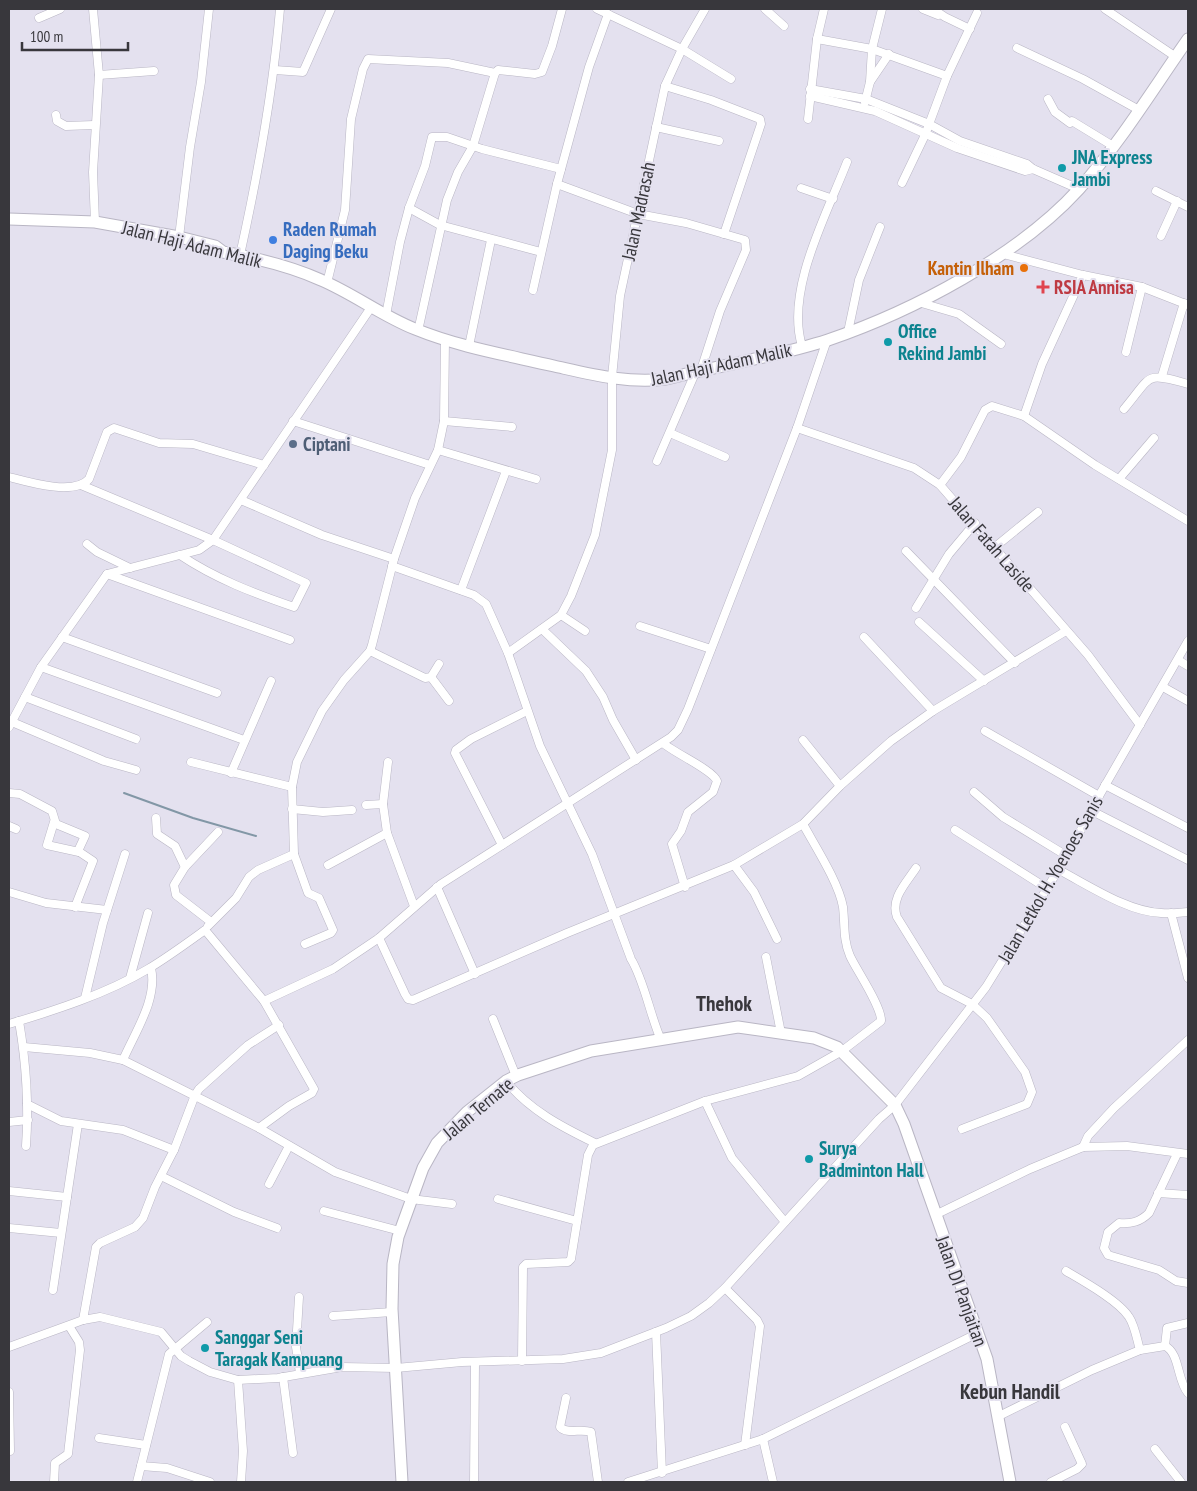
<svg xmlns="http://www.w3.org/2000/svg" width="1197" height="1491" viewBox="0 0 1197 1491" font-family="'PT Sans Narrow',sans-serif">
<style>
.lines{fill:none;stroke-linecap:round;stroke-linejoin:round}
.stream{stroke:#8297a6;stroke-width:2}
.street-casing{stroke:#b9b6c4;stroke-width:9}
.secondary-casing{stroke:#b9b6c4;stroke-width:13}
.street{stroke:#fff;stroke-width:8}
.secondary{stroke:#fff;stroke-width:11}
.culture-dot{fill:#0f9aa8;stroke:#e4e1ef;stroke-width:2}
.shop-dot{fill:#3f7fe0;stroke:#e4e1ef;stroke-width:2}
.food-dot{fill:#e8710a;stroke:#e4e1ef;stroke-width:2}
.health-dot{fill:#e0444e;stroke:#e4e1ef;stroke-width:2}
.service-dot{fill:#5c6f8a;stroke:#e4e1ef;stroke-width:2}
.labels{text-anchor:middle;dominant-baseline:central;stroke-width:4;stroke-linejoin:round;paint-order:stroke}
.culture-label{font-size:19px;font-weight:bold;fill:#0d838f;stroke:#e4e1ef;text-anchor:start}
.street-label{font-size:19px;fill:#38373c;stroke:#e4e1ef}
.shop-label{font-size:19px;font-weight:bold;fill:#366cbe;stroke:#e4e1ef;text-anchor:start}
.food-label{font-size:19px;font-weight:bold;fill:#c56008;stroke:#e4e1ef;text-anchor:end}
.health-label{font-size:19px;font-weight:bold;fill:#be3a42;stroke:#e4e1ef;text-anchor:start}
.service-label{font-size:19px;font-weight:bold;fill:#4e5e75;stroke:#e4e1ef;text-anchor:start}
.quarter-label{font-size:21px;font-weight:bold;fill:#38373c;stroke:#e4e1ef}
</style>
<rect width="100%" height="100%" fill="#e4e1ef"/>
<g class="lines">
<path class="stream" d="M124 793 193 818 256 836"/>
<g class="street-casing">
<g id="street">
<path d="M93 9 99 75 93 172 95 222"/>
<path d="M597 9 682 49 731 79"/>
<path d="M765 9 784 26"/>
<path d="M923 9 938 15"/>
<path d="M933 9 945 17 970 29"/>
<path d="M1105 9 1176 57"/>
<path d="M608 14 589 67 557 184 638 214 686 223 745 240 746 250 720 311 701 370"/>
<path d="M39 18 60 9"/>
<path d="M817 39 872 49 947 76"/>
<path d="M1017 48 1083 79 1139 110"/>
<path d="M275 70 303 72 331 9"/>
<path d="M99 75 154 71"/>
<path d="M870 82 889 54"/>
<path d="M665 86 711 100 760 119 761 124 724 234"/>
<path d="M810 89 866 99 929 124 960 141 1027 164 1033 169 1079 189"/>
<path d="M810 96 875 111 957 148 1025 171 1033 169"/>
<path d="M1048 99 1055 112 1070 123 1072 121 1113 146"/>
<path d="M865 102 870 82 872 49 882 9"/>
<path d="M56 115 57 121 66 126 94 125"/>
<path d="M808 119 817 39 824 9"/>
<path d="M656 127 719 141"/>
<path d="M902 183 925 135 947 76 977 13"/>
<path d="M801 188 833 199"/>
<path d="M1156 191 1188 207"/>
<path d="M409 208 440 225 541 252"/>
<path d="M1161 236 1177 201"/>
<path d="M179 237 190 147 201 82 209 9"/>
<path d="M1003 254 1083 275 1142 287 1188 305"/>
<path d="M240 255C258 174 273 92 280 9"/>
<path d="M327 283 345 210 351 119 363 69 368 59 448 63 495 73"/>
<path d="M533 290 557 184"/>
<path d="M918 302 959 314 1001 344"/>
<path d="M386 315 400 242 409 208 425 166 432 137H447L482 149 561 169"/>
<path d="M418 331 447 200 458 172 473 146 495 73 498 70 535 74 542 72 552 46 562 9"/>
<path d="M848 332 859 280 880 227"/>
<path d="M469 346 491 240"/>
<path d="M802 346C785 290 827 214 847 162"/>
<path d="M1126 352 1142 287"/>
<path d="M1162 376 1184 303"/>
<path d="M1124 409C1152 376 1144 371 1188 384"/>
<path d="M1024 416 1042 364 1083 275"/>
<path d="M293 421 430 465"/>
<path d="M444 421 512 427"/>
<path d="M797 428 914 468 940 485 1088 655 1140 725"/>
<path d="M670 433 725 457"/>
<path d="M438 450 536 479"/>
<path d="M657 461 696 371"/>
<path d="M9 477C28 482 74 496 89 479L107 432 114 428 159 443 193 444 264 465"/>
<path d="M1119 479 1154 438"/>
<path d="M81 485 213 540 306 583 294 607C253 593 216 579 180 555"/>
<path d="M940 485 961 457 985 410 992 406 1024 416 1095 465 1188 521"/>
<path d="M241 500 322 535 394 559"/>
<path d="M87 544 97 552 130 568"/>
<path d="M995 547 1038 512"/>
<path d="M906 551 1015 663"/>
<path d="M392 566 474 595 486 604 508 653 540 746 592 854 631 959C644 980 650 1015 661 1040"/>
<path d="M107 574 290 640"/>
<path d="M461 590 506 471"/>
<path d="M916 608 949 554 975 523"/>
<path d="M561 615 585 631"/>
<path d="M919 622 984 681"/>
<path d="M640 626 711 649"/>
<path d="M542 629 586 671 603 697 613 720 636 760"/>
<path d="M62 637 217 693"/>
<path d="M864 637 933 711"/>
<path d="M370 651 425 678 431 677 439 664"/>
<path d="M508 653 561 615 571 596 595 535 612 450V377L620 296 665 86 682 49 705 9"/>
<path d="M1178 660 1188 666"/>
<path d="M41 667 244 740"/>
<path d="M431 677 449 701"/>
<path d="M1163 687 1188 701"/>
<path d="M25 697 136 739"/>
<path d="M12 722 104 761 136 770"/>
<path d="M9 727 41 667 107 574 199 550 213 540 372 306"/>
<path d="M985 731 1099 796"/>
<path d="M803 740 840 786"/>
<path d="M663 743C674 753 713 770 717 781L713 792 688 812 681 831 672 844 685 887"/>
<path d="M191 762 292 787"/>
<path d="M388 762 383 804 387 833 414 906"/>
<path d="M231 773 271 681"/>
<path d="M1105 785 1188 828"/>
<path d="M974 792 1003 817 1067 856"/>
<path d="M9 793 20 794 52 811 56 824 85 836 78 851 93 861 75 907"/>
<path d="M366 805 383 804"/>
<path d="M292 809 323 812 352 810"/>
<path d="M1092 811 1188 860"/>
<path d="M156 818 157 834 175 846 185 867"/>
<path d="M54 822 47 845 79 852"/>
<path d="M9 826 16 829"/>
<path d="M955 830 1048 889"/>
<path d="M502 845 455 753 456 750 471 739 527 711"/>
<path d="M328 865 387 833"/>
<path d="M734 865 754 892 777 939"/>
<path d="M916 868C906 883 890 899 897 917L941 988 972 1004 987 1018 1025 1072 1032 1092 1027 1104 962 1129"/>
<path d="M1059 870C1088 885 1128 912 1161 913 1170 914 1179 913 1188 912"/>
<path d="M437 887 475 974"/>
<path d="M9 892 46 903 107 910"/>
<path d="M1171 913 1188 978"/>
<path d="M211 922 176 895 174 885 185 867 218 832"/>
<path d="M208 926 236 898 249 877 258 870 294 854"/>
<path d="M379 938 405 994 408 999 413 1000 567 933 734 865 803 824 840 786 891 741 933 711 1066 631"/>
<path d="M305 944 331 933 333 930 319 898 308 893 294 854 292 787 297 762 322 711 344 680 370 651 372 645 394 559 415 498 438 450 444 421 445 340"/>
<path d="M766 957 781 1033"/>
<path d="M130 978 148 913"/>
<path d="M85 998 103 923 125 854"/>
<path d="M493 1019 516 1076"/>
<path d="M19 1021C26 1062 29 1104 26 1146"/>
<path d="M9 1024C56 1010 106 994 148 969 168 957 187 943 205 930L264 1001 333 969 379 938 441 884 671 737 678 730 688 709 797 428 827 340"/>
<path d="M24 1047 90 1053 123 1060 259 1128 335 1172 411 1199 452 1204"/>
<path d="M123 1060C135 1032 158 999 151 968"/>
<path d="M506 1081C529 1110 562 1127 595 1143"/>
<path d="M705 1101 732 1158 785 1222"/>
<path d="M27 1104 61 1121 123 1130 174 1150"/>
<path d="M9 1122 28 1120"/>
<path d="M259 1128 289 1106 312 1093 314 1089 264 1001"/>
<path d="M1083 1147 1088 1136 1114 1108 1188 1040"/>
<path d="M1177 1154 1149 1213C1140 1222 1131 1224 1119 1223L1108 1232 1104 1248 1108 1255 1159 1270 1176 1281 1188 1283"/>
<path d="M161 1176 234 1212 277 1228"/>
<path d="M269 1184 289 1146"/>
<path d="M9 1191 67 1197"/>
<path d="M1158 1193 1188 1195"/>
<path d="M498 1199 577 1221"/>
<path d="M324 1211 400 1231"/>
<path d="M935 1215 1030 1169 1083 1147 1127 1146 1188 1154"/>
<path d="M9 1228 61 1233"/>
<path d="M1066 1271C1083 1281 1119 1301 1129 1317 1135 1326 1137 1340 1140 1350"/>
<path d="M725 1288 757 1320 760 1326 745 1445"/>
<path d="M53 1290 78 1124"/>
<path d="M299 1297 296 1347 300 1373"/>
<path d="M333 1316 392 1312"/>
<path d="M83 1320 96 1247 100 1243 135 1227 143 1218 155 1187 174 1150 195 1095 199 1089 248 1045 279 1025"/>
<path d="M656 1332 662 1473"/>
<path d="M1165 1346 1167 1328 1188 1323"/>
<path d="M9 1347 83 1320 100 1317 161 1332 181 1356 189 1361 210 1372 238 1380 278 1378 342 1367 396 1368 462 1362 563 1359 601 1353 666 1328 691 1316 709 1303 725 1288 879 1119 895 1105 986 987 1067 856 1099 796 1188 641"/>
<path d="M522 1361 523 1267 526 1264 568 1262 571 1259 588 1155 593 1145 705 1101 798 1076 842 1051 881 1021C882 1007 857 971 850 956 843 940 845 924 843 907 839 883 815 846 803 824"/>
<path d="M283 1377 293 1453"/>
<path d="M238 1380 243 1451 241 1482"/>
<path d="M9 1392 10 1451"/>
<path d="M566 1398 560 1427C567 1435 581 1428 591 1432L598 1482"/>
<path d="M999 1416 1092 1370 1140 1350 1165 1346C1180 1353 1177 1381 1188 1393"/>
<path d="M99 1438 146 1445"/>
<path d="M763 1439 773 1482"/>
<path d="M1155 1449 1181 1482"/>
<path d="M141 1466 167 1468 210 1482"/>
<path d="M54 1482 55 1463 68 1454 80 1350 79 1342 69 1326"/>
<path d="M137 1482 169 1354 207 1322"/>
<path d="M474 1482 475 1363"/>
<path d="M628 1482 763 1439 976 1334"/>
<path d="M1051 1482 1077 1469 1082 1464 1065 1427"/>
</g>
</g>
<g class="secondary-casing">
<g id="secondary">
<path d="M9 219 95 222 179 237 215 246 223 252C256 258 290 266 321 280 354 294 382 316 415 329 459 347 507 355 554 366 590 374 628 384 666 379 720 365 776 357 828 340 913 311 1018 256 1079 189 1120 143 1153 89 1188 39"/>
<path d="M402 1482 392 1309 393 1264 398 1237 423 1168 437 1143 467 1112 506 1081 518 1075 591 1051 738 1027 814 1038 837 1047 895 1105 904 1124 987 1359 1010 1482"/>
</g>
</g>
<use href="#street" class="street"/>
<use href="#secondary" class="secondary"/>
</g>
<g class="culture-dot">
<circle cx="1062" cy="168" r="5"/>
<circle cx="888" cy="342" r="5"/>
<circle cx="809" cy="1159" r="5"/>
<circle cx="205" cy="1348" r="5"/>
</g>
<circle class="shop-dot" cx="273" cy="240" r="5"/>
<circle class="food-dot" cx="1024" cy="268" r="5"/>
<path class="health-dot" d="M1040.5 279.5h5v5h5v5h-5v5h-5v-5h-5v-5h5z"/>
<circle class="service-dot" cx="293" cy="444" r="5"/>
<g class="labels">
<g class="culture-label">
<text x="1072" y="157">JNA Express<tspan x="1072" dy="22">Jambi</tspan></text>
<text x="898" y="331">Office<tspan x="898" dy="22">Rekind Jambi</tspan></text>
<text x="819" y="1148">Surya<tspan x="819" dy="22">Badminton Hall</tspan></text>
<text x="215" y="1337">Sanggar Seni<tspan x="215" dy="22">Taragak Kampuang</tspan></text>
</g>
<g class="street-label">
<text transform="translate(638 211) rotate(-78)">Jalan Madrasah</text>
<text transform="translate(192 244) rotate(14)">Jalan Haji Adam Malik</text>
<text transform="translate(721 364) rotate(-12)">Jalan Haji Adam Malik</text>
<text transform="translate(992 544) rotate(49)">Jalan Fatah Laside</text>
<text transform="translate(1050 879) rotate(-60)">Jalan Letkol H. Yoenoes Sanis</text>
<text transform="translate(478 1108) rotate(-40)">Jalan Ternate</text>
<text transform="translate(962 1291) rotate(70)">Jalan DI Panjaitan</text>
</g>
<g class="shop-label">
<text x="283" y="229">Raden Rumah<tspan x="283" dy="22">Daging Beku</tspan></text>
</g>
<g class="food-label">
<text x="1014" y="268">Kantin Ilham</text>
</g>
<g class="health-label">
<text x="1054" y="287">RSIA Annisa</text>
</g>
<g class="service-label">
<text x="303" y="444">Ciptani</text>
</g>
<g class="quarter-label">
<text x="724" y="1003">Thehok</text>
<text x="1010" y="1391">Kebun Handil</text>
</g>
</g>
<rect width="1197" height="1491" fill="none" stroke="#38373c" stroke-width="20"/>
<path d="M22 42v8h106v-8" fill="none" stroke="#38373c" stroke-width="2.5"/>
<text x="30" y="42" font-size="15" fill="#38373c" stroke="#e4e1ef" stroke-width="4" paint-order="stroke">100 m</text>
</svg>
